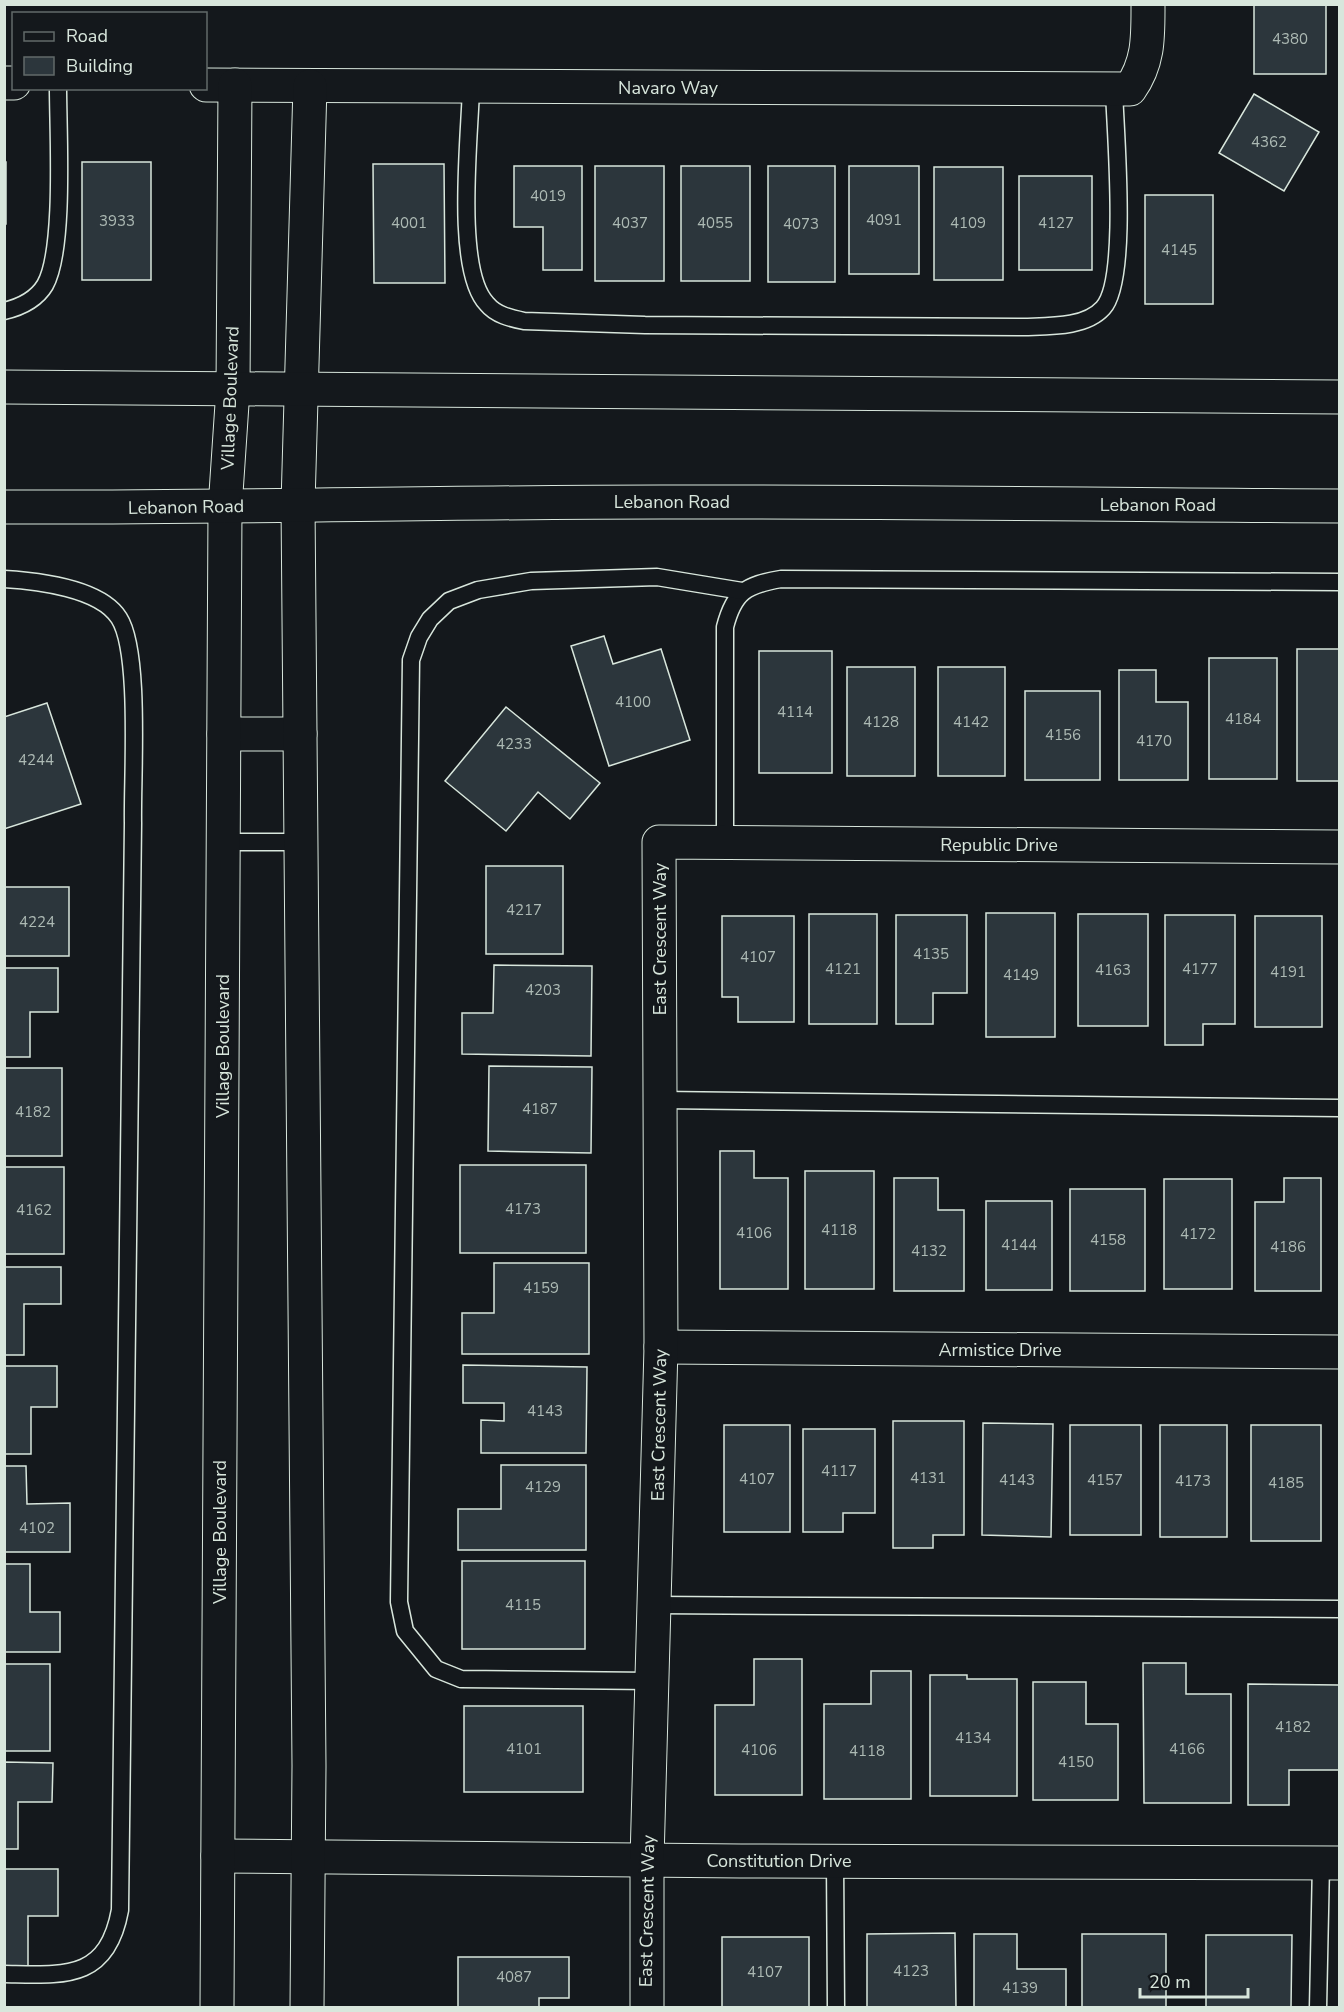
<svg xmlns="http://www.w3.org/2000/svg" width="1344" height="2012" viewBox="0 0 1344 2012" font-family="'Nunito Sans',sans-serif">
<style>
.building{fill:#2c363c;stroke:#d8e6dc;stroke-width:1.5}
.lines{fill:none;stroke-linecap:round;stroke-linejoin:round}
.service-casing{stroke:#d8e6dc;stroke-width:19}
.minor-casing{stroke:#d8e6dc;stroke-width:35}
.secondary-casing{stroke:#d8e6dc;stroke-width:35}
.service{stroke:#14181c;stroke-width:16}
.minor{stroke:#14181c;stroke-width:33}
.secondary{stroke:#14181c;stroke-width:33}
.labels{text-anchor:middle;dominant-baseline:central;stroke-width:4.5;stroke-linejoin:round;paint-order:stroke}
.number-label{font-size:15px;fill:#adbab4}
.street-label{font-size:18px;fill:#d8e6dc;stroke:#14181c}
</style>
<rect width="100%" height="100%" fill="#14181c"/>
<g class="building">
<rect x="1254" y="4" width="72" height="70"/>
<path d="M1254 94 1319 132 1284 191 1219 153Z"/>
<rect x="4" y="162" width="2" height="62"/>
<rect x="82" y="162" width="69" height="118"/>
<path d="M373 164H444L445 283H374Z"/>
<path d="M514 166H582V270H543V227H514Z"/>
<rect x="595" y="166" width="69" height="115"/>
<rect x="681" y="166" width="69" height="115"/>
<rect x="768" y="166" width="67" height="116"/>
<rect x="849" y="166" width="70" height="108"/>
<rect x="934" y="167" width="69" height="113"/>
<rect x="1019" y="176" width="73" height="94"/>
<rect x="1145" y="195" width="68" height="109"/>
<path d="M604 636 613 664 661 649 690 740 609 766 571 646Z"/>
<rect x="1297" y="649" width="43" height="132"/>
<rect x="759" y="651" width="73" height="122"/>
<rect x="1209" y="658" width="68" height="121"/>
<rect x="847" y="667" width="68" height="109"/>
<rect x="938" y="667" width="67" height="109"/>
<path d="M1119 670H1156V702H1188V780H1119Z"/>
<rect x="1025" y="691" width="75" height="89"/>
<path d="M47 703 81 804 4 829V717Z"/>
<path d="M506 707 600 783 570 819 538 792 506 831 445 781Z"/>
<rect x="486" y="866" width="77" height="88"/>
<rect x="4" y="887" width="65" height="69"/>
<rect x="986" y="913" width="69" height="124"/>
<rect x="809" y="914" width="68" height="110"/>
<rect x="1078" y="914" width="70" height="112"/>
<path d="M896 915H967V993H933V1024H896Z"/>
<path d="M1165 915H1235V1024H1203V1045H1165Z"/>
<path d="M722 916H794V1022H738V997H722Z"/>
<rect x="1255" y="916" width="67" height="111"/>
<path d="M494 965 592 966 591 1056 462 1054V1013H493Z"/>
<path d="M4 968H58V1012H30V1057H4Z"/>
<path d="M489 1066 592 1067 591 1153 488 1151Z"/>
<rect x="4" y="1068" width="58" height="88"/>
<path d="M720 1151H754V1178H788V1289H720Z"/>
<rect x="460" y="1165" width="126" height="88"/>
<rect x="4" y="1167" width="60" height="87"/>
<rect x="805" y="1171" width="69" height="118"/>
<path d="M894 1178H938V1210H964V1291H894Z"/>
<path d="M1284 1178H1321V1291H1255V1202H1284Z"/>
<rect x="1164" y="1179" width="68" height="110"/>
<rect x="1070" y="1189" width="75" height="102"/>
<rect x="986" y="1201" width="66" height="89"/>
<path d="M494 1263H589V1354H462V1313H494Z"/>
<path d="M4 1267H61V1304H24V1355H4Z"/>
<path d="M463 1365 587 1367 586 1453H481V1420L504 1421V1403H463Z"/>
<path d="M4 1366H57V1407H31V1454H4Z"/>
<path d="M893 1421H964V1535H933V1548H893Z"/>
<path d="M983 1423 1053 1424 1051 1537 982 1535Z"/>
<rect x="724" y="1425" width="66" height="107"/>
<rect x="1070" y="1425" width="71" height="110"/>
<rect x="1160" y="1425" width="67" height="112"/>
<rect x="1251" y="1425" width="70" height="116"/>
<path d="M803 1429H875V1513H843V1532H803Z"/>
<path d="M501 1465H586V1550H458V1509H501Z"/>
<path d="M4 1466H26L27 1504 70 1503V1552H4Z"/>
<rect x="462" y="1561" width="123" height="88"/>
<path d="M4 1564H30V1612H60V1652H4Z"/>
<path d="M754 1659H802V1795H715V1705H754Z"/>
<path d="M1143 1663H1186V1694H1231V1803H1144Z"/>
<rect x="4" y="1664" width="46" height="87"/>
<path d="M871 1671H911V1799H824V1704H871Z"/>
<path d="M930 1675H967V1679H1017V1796H930Z"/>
<path d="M1033 1682H1086V1724H1118V1800H1033Z"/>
<path d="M1248 1684 1339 1685V1770H1289V1805H1248Z"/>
<rect x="464" y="1706" width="119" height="86"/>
<path d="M4 1762 53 1763 52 1802H18V1849H4Z"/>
<path d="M4 1869H58V1916H28V1966H4Z"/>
<path d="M955 1933 956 2008H867V1934Z"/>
<path d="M974 1934H1017V1969H1066V2008H974Z"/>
<rect x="1082" y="1934" width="84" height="74"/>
<path d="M1206 1935H1292L1291 2008H1206Z"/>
<rect x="722" y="1937" width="87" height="71"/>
<path d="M458 1957H569V1998H539V2008H458Z"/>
</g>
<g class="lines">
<g class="service-casing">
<g id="service">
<path d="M471 87C470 135 454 270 487 304 496 315 510 318 524 321L645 325 1024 327C1048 326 1085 328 1103 308 1129 280 1115 131 1114 89"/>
<path d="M4 311C21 307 36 300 45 285 65 250 58 132 58 88"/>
<path d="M4 579C37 581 100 588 119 618 141 652 132 778 133 823L120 1910C107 1981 64 1975 4 1974"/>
<path d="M224 842H301"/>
<path d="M725 843V627C734 592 746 585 781 579L1340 582"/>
<path d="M661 1100 1340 1108"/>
<path d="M654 1605 1340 1609"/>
<path d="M652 1681 461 1679 436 1669 405 1631 399 1602 411 660 419 637 430 619 449 601 478 590 531 581 657 577 742 591"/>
<path d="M835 1861 836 2008"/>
<path d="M1318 2008 1321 1863"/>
</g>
</g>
<g class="minor-casing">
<g id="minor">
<path d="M4 83H14"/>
<path d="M206 85 1130 89C1149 62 1148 37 1148 4"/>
<path d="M224 734H300"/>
<path d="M661 1347 1340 1352"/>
<path d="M218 1856 741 1861 1340 1863"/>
<path d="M217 2008 225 508 233 389 235 85"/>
<path d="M307 2008 309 1766 298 504 310 86"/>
<path d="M647 2008V1860L661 1347 659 842 1340 847"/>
</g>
</g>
<g class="secondary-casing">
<g id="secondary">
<path d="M4 387 1340 397"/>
<path d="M4 507C224 508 443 502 662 502 888 501 1114 505 1340 506"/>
</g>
</g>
<use href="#service" class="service"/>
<use href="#minor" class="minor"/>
<use href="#secondary" class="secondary"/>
</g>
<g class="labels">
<g class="number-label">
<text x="1290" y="39">4380</text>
<text x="1269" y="142">4362</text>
<text x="548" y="196">4019</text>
<text x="884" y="220">4091</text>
<text x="117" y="221">3933</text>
<text x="409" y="223">4001</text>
<text x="630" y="223">4037</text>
<text x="715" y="223">4055</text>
<text x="968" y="223">4109</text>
<text x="1056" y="223">4127</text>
<text x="801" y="224">4073</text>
<text x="1179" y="250">4145</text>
<text x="633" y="702">4100</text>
<text x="795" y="712">4114</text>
<text x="1243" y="719">4184</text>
<text x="881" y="722">4128</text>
<text x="971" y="722">4142</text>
<text x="1063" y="735">4156</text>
<text x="1154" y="741">4170</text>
<text x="514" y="744">4233</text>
<text x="36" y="760">4244</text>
<text x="524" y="910">4217</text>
<text x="37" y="922">4224</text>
<text x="931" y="954">4135</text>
<text x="758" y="957">4107</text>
<text x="843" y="969">4121</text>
<text x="1200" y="969">4177</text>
<text x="1113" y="970">4163</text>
<text x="1288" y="972">4191</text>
<text x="1021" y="975">4149</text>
<text x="543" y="990">4203</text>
<text x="540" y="1109">4187</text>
<text x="33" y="1112">4182</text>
<text x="523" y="1209">4173</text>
<text x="34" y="1210">4162</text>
<text x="839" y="1230">4118</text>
<text x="754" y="1233">4106</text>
<text x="1198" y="1234">4172</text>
<text x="1108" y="1240">4158</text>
<text x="1019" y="1245">4144</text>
<text x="1288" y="1247">4186</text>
<text x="929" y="1251">4132</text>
<text x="541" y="1288">4159</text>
<text x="545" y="1411">4143</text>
<text x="839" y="1471">4117</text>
<text x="928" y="1478">4131</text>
<text x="757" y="1479">4107</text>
<text x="1017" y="1480">4143</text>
<text x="1105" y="1480">4157</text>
<text x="1193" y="1481">4173</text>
<text x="1286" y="1483">4185</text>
<text x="543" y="1487">4129</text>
<text x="37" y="1528">4102</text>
<text x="523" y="1605">4115</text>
<text x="1293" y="1727">4182</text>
<text x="973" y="1738">4134</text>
<text x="524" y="1749">4101</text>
<text x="1187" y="1749">4166</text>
<text x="759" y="1750">4106</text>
<text x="867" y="1751">4118</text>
<text x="1076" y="1762">4150</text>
<text x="911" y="1971">4123</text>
<text x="765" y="1972">4107</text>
<text x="514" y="1977">4087</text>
<text x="1020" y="1988">4139</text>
</g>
<g class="street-label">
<text x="668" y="88">Navaro Way</text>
<text transform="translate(230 398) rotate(-88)">Village Boulevard</text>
<text x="672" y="502">Lebanon Road</text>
<text x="1158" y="505">Lebanon Road</text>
<text transform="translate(186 507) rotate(-1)">Lebanon Road</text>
<text x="999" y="845">Republic Drive</text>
<text transform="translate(660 939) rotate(-90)">East Crescent Way</text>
<text transform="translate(223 1046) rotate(-90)">Village Boulevard</text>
<text x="1000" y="1350">Armistice Drive</text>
<text transform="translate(659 1425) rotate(-89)">East Crescent Way</text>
<text transform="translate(220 1532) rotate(-90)">Village Boulevard</text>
<text x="779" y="1861">Constitution Drive</text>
<text transform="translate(647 1911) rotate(-89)">East Crescent Way</text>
</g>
</g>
<rect width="1344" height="2012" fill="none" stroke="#d8e6dc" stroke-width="12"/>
<rect x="12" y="12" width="195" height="78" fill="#14181c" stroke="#626a69" stroke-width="1.5"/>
<rect x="24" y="32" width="30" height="9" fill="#14181c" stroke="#626a69" stroke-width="1.5"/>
<text x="66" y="42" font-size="18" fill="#d8e6dc">Road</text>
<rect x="24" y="57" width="30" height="18" fill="#2c363c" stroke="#626a69" stroke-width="1.5"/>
<text x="66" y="72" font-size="18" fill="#d8e6dc">Building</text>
<path d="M1140 1988v9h108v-9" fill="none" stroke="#d8e6dc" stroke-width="3"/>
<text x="1149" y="1988" font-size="18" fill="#d8e6dc" stroke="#14181c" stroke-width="4.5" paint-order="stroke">20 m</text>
</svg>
